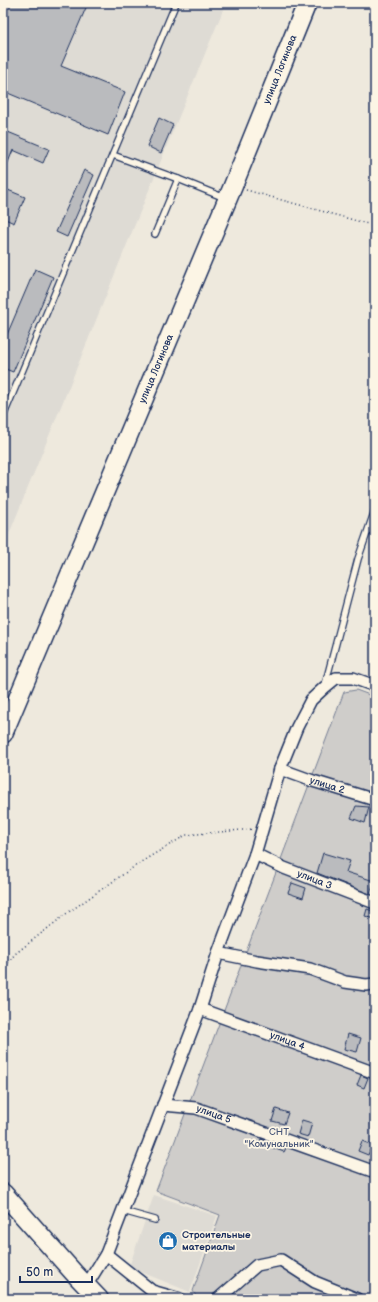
<svg xmlns="http://www.w3.org/2000/svg" width="378" height="1302" viewBox="0 0 378 1302" font-family="'Balsamiq Sans',sans-serif">
<style>
.built{fill:#dedbd4}
.green{fill:#cfcdca;stroke:#757e94}
.building{fill:#babbbe;stroke:#1b2f5e}
.lines{fill:none;stroke-linecap:round;stroke-linejoin:round}
.lane-casing{stroke:#1b2f5e;stroke-width:8}
.street-casing{stroke:#1b2f5e;stroke-width:14}
.primary-casing{stroke:#1b2f5e;stroke-width:21}
.path{stroke:#1b2f5e;stroke-width:1.5;stroke-dasharray:1 3;stroke-linecap:butt}
.lane{stroke:#fcf5e5;stroke-width:5.5}
.street{stroke:#fcf5e5;stroke-width:11}
.primary{stroke:#fcf5e5;stroke-width:18}
.labels{text-anchor:middle;dominant-baseline:central;stroke-width:3.5;stroke-linejoin:round;paint-order:stroke}
.street-label{font-size:10px;fill:#1b2f5e;stroke:#fcf5e5}
.park-label{font-size:10px;fill:#485679;stroke:#fcf5e5}
.poi-label{font-size:10px;font-weight:bold;fill:#1b2f5e;stroke:#fcf5e5;text-anchor:start}
</style>
<rect width="100%" height="100%" fill="#eee9dd"/>
<filter id="ink" filterUnits="userSpaceOnUse"><feTurbulence type="fractalNoise" baseFrequency=".025" numOctaves="2"/><feDisplacementMap in="SourceGraphic" scale="8" xChannelSelector="R" yChannelSelector="G"/><feConvolveMatrix kernelMatrix="1 2 1 2 8 2 1 2 1" color-interpolation-filters="sRGB"/></filter>
<g filter="url(#ink)">
<g class="built">
<path d="M3 3H226L173 131 3 549Z"/>
<path d="M154 1195 217 1216 190 1292 129 1267Z"/>
</g>
<path class="green" d="M356 690 375 697V1299H198L193 1291 220 1215 156 1191 344 692Z"/>
<g class="building">
<path d="M3 3H88L61 66 125 92 108 135 3 91Z"/>
<path d="M159 118 173 125 161 153 147 146Z"/>
<path d="M3 130 49 149 43 163 13 150 3 175Z"/>
<path d="M84 170 94 175 67 237 56 232Z"/>
<path d="M3 188 25 197 14 223 3 218Z"/>
<path d="M35 269 53 277 13 372 3 368V344Z"/>
<path d="M356 806 369 807 365 823 351 818Z"/>
<path d="M323 853 350 861 346 872 374 881 370 894 317 873Z"/>
<path d="M292 883 306 888 303 898 288 893Z"/>
<path d="M367 909 375 912V919L365 916Z"/>
<path d="M348 1034 361 1038 357 1052 344 1049Z"/>
<path d="M361 1075 368 1078 364 1088 357 1085Z"/>
<path d="M276 1109 288 1113 284 1124 272 1121Z"/>
<path d="M302 1120 312 1123 308 1137 298 1134Z"/>
<path d="M261 1139 286 1148 284 1152 259 1143Z"/>
<path d="M362 1141 372 1145 368 1155 358 1151Z"/>
</g>
<g class="lines">
<g class="lane-casing">
<g id="lane">
<path d="M113 155 178 179 225 198"/>
<path d="M155 234 178 179"/>
<path d="M3 417 176 3"/>
<path d="M325 685 358 559 375 510"/>
<path d="M123 1211 155 1220"/>
</g>
</g>
<g class="street-casing">
<g id="street">
<path id="s1" d="M280 769 313 781 375 800"/>
<path id="s2" d="M255 854 284 868 375 903"/>
<path d="M218 953 257 961 310 969 345 982 366 985 375 984"/>
<path id="s3" d="M200 1009 375 1073"/>
<path id="s4" d="M163 1105 196 1108 375 1172"/>
<path d="M106 1254 152 1291 180 1299"/>
<path d="M86 1286 106 1254 200 1009 218 953 255 854 280 769 297 727 311 700 325 687 336 678H353L375 686"/>
<path d="M218 1299 257 1265 281 1260 315 1282 357 1299"/>
</g>
</g>
<g class="primary-casing">
<g id="primary">
<path id="s5" d="M3 734 233 186 307 3"/>
<path d="M3 1193 74 1273 99 1299"/>
</g>
</g>
<g class="path">
<path d="M246 190 375 226"/>
<path d="M3 969 15 954 66 914 141 862 186 835 253 829"/>
</g>
<use href="#lane" class="lane"/>
<use href="#street" class="street"/>
<use href="#primary" class="primary"/>
</g>
</g>
<defs>
<g id="shop-disc" transform="scale(1)"><circle r="9.5" fill="#1f6fb2" stroke="#fcf5e5"/><path d="M-5-2.5h2.3a2.7 3.5 0 0 1 5.4 0H5L5.5 6h-11ZM-1.5-2.5h3a1.5 2.3 0 0 0-3 0Z" fill="#fff"/></g>
</defs>
<g fill-rule="evenodd">
<use href="#shop-disc" x="168" y="1241"/>
</g>
<g class="labels">
<g class="street-label">
<text stroke="none"><textPath href="#s5" startOffset="720">улица Логинова</textPath></text>
<text stroke="none"><textPath href="#s5" startOffset="396">улица Логинова</textPath></text>
<text stroke="none"><textPath href="#s1" startOffset="50">улица 2</textPath></text>
<text stroke="none"><textPath href="#s2" startOffset="65">улица 3</textPath></text>
<text stroke="none"><textPath href="#s3" startOffset="93">улица 4</textPath></text>
<text stroke="none"><textPath href="#s4" startOffset="52">улица 5</textPath></text>
</g>
<g class="park-label">
<text x="279" y="1132">СНТ<tspan x="279" dy="12">"Комунальник"</tspan></text>
</g>
<g class="poi-label">
<text x="182" y="1235">Строительные<tspan x="182" dy="12">материалы</tspan></text>
</g>
</g>
<rect width="378" height="1302" fill="none" stroke="#fcf5e5" stroke-width="16"/>
<rect x="8" y="8" width="362" height="1286" fill="none" stroke="#1b2f5e" stroke-width="1.5" filter="url(#ink)"/>
<path d="M20 1276v6h72v-6" fill="none" stroke="#1b2f5e" stroke-width="2"/>
<text x="26" y="1276" font-size="12" fill="#1b2f5e" stroke="#fcf5e5" stroke-width="3" paint-order="stroke">50 m</text>
</svg>
